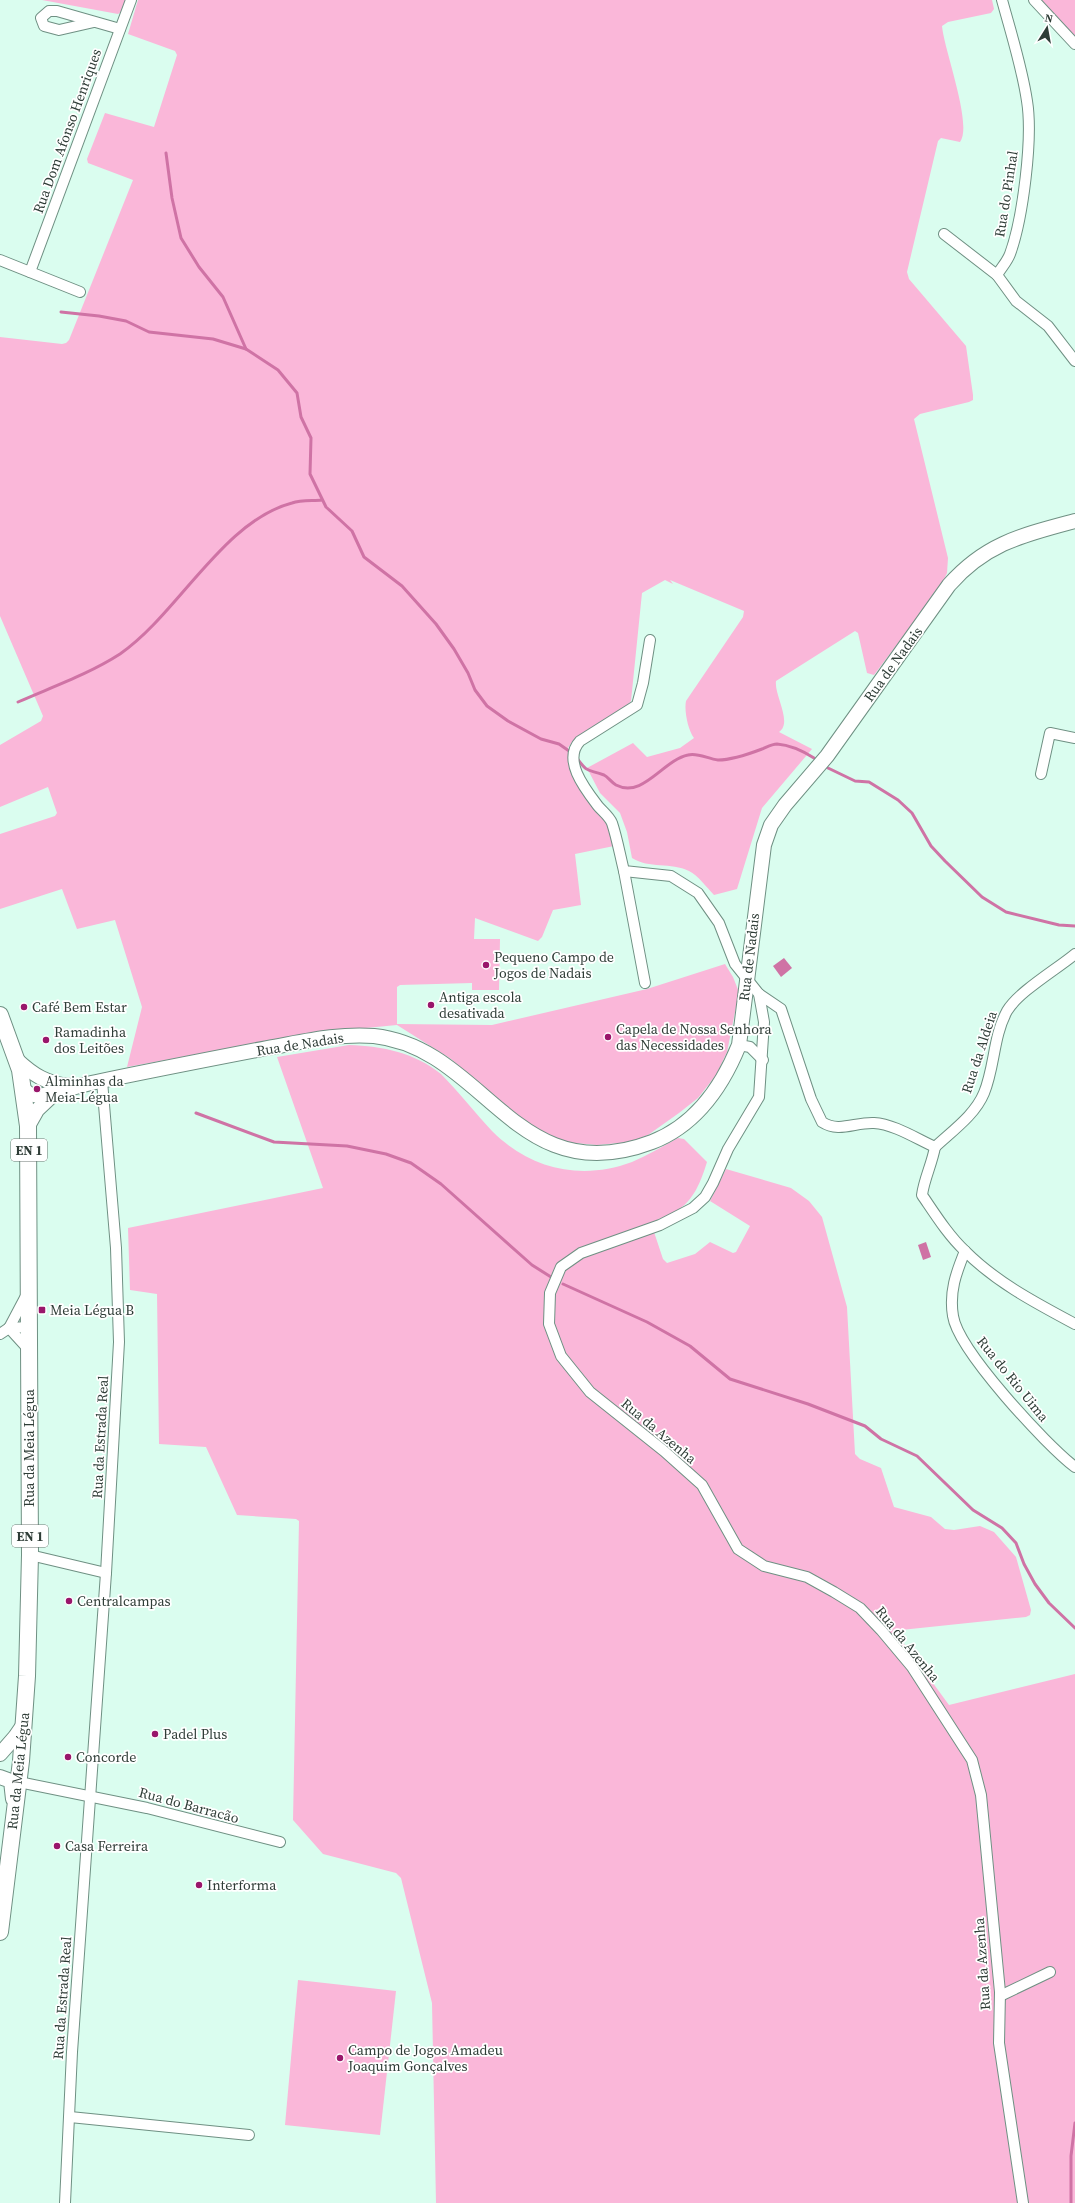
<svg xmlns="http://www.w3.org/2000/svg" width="1075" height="2203" viewBox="0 0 1075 2203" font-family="'Source Serif 4',serif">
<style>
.green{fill:#fab7d9}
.water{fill:#cf73a5}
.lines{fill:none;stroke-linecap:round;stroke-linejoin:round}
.stream{stroke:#cf73a5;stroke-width:3}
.street-casing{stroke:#6f9083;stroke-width:12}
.secondary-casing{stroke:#6f9083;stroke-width:16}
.primary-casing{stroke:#6f9083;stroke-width:18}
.street{stroke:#fff;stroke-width:10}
.secondary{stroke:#fff;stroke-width:14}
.primary{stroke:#fff;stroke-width:16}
.poi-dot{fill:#99166b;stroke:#fff;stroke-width:1.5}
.labels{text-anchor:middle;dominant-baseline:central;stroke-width:3.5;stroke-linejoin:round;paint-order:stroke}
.shield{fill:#fff;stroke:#6d7773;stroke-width:1}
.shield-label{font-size:13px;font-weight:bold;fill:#2f3d37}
.street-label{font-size:14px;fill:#2f3d37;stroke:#fff}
.poi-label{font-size:14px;fill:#2f3d37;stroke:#fff;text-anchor:start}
</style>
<rect width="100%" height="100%" fill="#dafdef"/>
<g class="green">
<path d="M42 0H126L121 12 118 14Z"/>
<path d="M138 0H992L994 9 991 13 948 22 942 26C944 50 973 125 960 142L941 138 938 141 907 272 909 279 966 346 973 395V400L969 402 920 414 914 419 948 558 947 573 941 586 874 675 867 673 858 633 855 631 776 681C774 695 793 723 779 732L812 749 762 808 737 889 714 895C707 888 698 875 689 871 671 862 649 869 632 858L627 832 620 813 600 793 587 768 633 743 647 757 680 748 694 738C688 730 684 711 686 701L743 617 744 611 670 580 673 584 665 580 642 593 631 701 627 706 572 742 568 748 570 767 608 821 614 846 575 854 581 905 553 910 542 937 538 941 475 918 474 939H500L499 990H472V983L400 985 397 987V1024L492 1025 647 989 725 964 733 977 739 992 727 1052 716 1075 698 1098 679 1113 648 1135 630 1142 597 1145 563 1142 536 1129 498 1101 451 1059 397 1025 314 1033 127 1067 142 1007 115 920 77 929 62 889 0 909V834L55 816 57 813 48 787 0 807V745L41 721 43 716 0 616V337L62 344 66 343 69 340 133 180 88 163 87 159 105 113 154 127 177 55 175 51 128 34Z"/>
<path d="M1041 0H1075V39Z"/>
<path d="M349 1045C383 1046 415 1053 441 1074 459 1092 475 1113 492 1131 530 1169 581 1181 632 1162 648 1155 663 1146 678 1138L684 1139 707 1162C701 1181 694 1201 676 1211 668 1216 659 1218 651 1223L663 1259 667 1263 695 1254 710 1242 733 1253 736 1252 750 1226 710 1201 726 1169 791 1188 809 1201 822 1217 847 1307 855 1454 860 1459 881 1468 894 1507 931 1517 945 1529 954 1530 980 1526 994 1532 1016 1557 1031 1610 1030 1615 1026 1617 901 1630 897 1631V1634L949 1705 1075 1674V2203H436L432 2003 401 1878 396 1873 323 1854 293 1820 299 1521 296 1519 237 1515 206 1447 159 1444 157 1294 130 1290 128 1228 323 1188 277 1057Z"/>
<path d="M298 1980 396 1991 380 2135 285 2125Z"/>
</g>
<g class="water">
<path d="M784 958 792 968 781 977 773 966Z"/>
<path d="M926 1242 931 1257 923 1260 918 1245Z"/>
</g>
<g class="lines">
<g class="stream">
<path d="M166 153 172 198 181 238 199 267 223 297 246 349"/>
<path d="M61 312 99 316 126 321 149 332 213 339 246 349 278 370 297 393 301 417 311 438 310 474 326 507 352 531 364 557 402 586 436 624 454 649 468 673 475 690 487 706 508 721 541 739 559 744 572 753"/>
<path d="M18 702C52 687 89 674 120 654 178 614 223 521 292 503 301 500 313 501 322 500"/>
<path d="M577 758C588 774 588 769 604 775 608 777 611 782 616 785 643 799 663 760 688 755 697 752 708 759 718 760 732 760 749 754 762 749 767 747 772 744 777 744 790 745 803 751 814 758"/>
<path d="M828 768 855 781 869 782 898 800 912 813 931 846 945 861 982 897 1006 912 1059 925 1075 926"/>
<path d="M196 1113 274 1142 347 1146 386 1154 411 1163 441 1184 532 1265 551 1277"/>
<path d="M563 1284 647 1322 690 1346 730 1379 808 1404 865 1426 881 1439 917 1456 973 1510 1002 1528 1016 1543 1024 1564 1035 1584 1049 1603 1075 1628"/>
<path d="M1071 2203V2156L1075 2123"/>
</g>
<g class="street-casing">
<g id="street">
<path d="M1002 0C1011 33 1022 67 1027 101 1033 138 1023 218 1010 254 1007 262 1001 268 997 275L1016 301 1048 326 1075 361"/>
<path d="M1034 0 1075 44"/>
<path d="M94 22 59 30 44 26 41 18 49 11H57L120 29"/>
<path d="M944 234 997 275"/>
<path d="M0 260 80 292"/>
<path d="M30 272 131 0"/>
<path d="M650 640 643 683 637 705 580 741C562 760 585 789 598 806 602 811 609 816 612 823 617 838 620 855 624 871L671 876 698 893 719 923 735 964 759 994 764 1022 759 1097 728 1149 713 1183 705 1197 693 1208 660 1225 581 1253 561 1267 550 1293 549 1324 561 1356 590 1392 664 1451 702 1485 738 1549 764 1566 807 1577 834 1592 860 1608 881 1630 912 1667 972 1760 981 1795 1000 1992 999 2043 1023 2203"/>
<path d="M1041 774 1050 733 1075 738"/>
<path d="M624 871 645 983"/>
<path d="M759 994 781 1009 811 1099 822 1122C839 1133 855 1122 874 1123 894 1124 917 1139 935 1147"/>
<path d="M739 1045 750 1047 763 1060"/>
<path d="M935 1147C932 1164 924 1179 922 1195 935 1214 948 1235 965 1251 997 1283 1036 1303 1075 1324"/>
<path d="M935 1147C952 1131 975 1115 984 1093 995 1066 993 1037 1007 1011 1018 992 1057 969 1075 954"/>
<path d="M965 1251C956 1273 949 1292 953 1316 958 1350 1046 1445 1075 1467"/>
<path d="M9 1328 28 1292"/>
<path d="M9 1328 29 1350"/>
<path d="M0 1334 9 1328 29 1327"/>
<path d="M30 1555 106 1573"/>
<path d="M19 1782 147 1808 280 1842"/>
<path d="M1000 1996 1050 1972"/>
<path d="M70 2117 249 2135"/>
<path d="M65 2203 72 2052 106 1573 119 1342 116 1248 102 1081"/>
</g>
</g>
<g class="secondary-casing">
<g id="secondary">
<path d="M16 1059C33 1075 47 1084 71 1086"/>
<path d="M23 1089 29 1094 38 1096C58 1093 76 1086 96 1082 153 1070 210 1059 267 1048 302 1042 338 1033 374 1036 486 1048 515 1194 652 1142 696 1125 722 1087 739 1045L764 845 771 825 785 805 827 756 949 585C986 543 1023 535 1075 521"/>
<path d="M28 1126 37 1110 55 1093"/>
<path d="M0 1754 15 1737 24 1724"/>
<path d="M0 1777 11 1781 13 1799"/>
</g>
</g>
<g class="primary-casing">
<path id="primary" d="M0 1015 20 1070 28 1126 30 1555 27 1676 21 1761 0 1932"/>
</g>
<use href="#street" class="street"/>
<use href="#secondary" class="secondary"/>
<use href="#primary" class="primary"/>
</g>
<g class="poi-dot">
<circle cx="486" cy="965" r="4"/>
<circle cx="431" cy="1005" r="4"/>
<circle cx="24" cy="1007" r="4"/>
<circle cx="608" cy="1037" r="4"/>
<circle cx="46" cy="1040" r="4"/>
<circle cx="37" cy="1089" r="4"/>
<rect x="38" y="1306" width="8" height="8" rx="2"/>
<circle cx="69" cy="1601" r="4"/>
<circle cx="155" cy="1734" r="4"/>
<circle cx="68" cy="1757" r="4"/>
<circle cx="57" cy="1846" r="4"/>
<circle cx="199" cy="1885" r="4"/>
<circle cx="340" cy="2058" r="4"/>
</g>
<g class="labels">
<g class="shield">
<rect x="11" y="1139" width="36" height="22" rx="3"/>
<rect x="12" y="1525" width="36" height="22" rx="3"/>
</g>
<g class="shield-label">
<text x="29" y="1150">EN 1</text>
<text x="30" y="1536">EN 1</text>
</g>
<g class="street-label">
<text transform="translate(67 131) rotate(-70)">Rua Dom Afonso Henriques</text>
<text transform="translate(1006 194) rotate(-81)">Rua do Pinhal</text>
<text transform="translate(893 664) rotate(-54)">Rua de Nadais</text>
<text transform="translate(749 957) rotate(-83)">Rua de Nadais</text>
<text transform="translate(300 1044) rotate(-9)">Rua de Nadais</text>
<text transform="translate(979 1052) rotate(-72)">Rua da Aldeia</text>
<text transform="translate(1013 1379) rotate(51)">Rua do Rio Uima</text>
<text transform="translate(659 1431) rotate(40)">Rua da Azenha</text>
<text transform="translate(100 1437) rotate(-87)">Rua da Estrada Real</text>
<text transform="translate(29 1448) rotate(-90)">Rua da Meia Légua</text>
<text transform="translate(908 1644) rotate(51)">Rua da Azenha</text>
<text transform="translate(18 1771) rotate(-84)">Rua da Meia Légua</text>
<text transform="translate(189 1805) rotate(15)">Rua do Barracão</text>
<text transform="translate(982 1964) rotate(-94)">Rua da Azenha</text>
<text transform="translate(62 1998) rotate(-86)">Rua da Estrada Real</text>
</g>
<g class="poi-label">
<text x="494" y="957">Pequeno Campo de<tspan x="494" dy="16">Jogos de Nadais</tspan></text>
<text x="439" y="997">Antiga escola<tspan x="439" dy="16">desativada</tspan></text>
<text x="32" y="1007">Café Bem Estar</text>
<text x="616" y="1029">Capela de Nossa Senhora<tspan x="616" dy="16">das Necessidades</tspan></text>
<text x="54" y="1032">Ramadinha<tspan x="54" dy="16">dos Leitões</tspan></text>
<text x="45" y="1081">Alminhas da<tspan x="45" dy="16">Meia-Légua</tspan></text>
<text x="50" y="1310">Meia Légua B</text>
<text x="77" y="1601">Centralcampas</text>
<text x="163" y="1734">Padel Plus</text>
<text x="76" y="1757">Concorde</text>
<text x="65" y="1846">Casa Ferreira</text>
<text x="207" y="1885">Interforma</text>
<text x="348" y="2050">Campo de Jogos Amadeu<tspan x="348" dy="16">Joaquim Gonçalves</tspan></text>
</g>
</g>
<g transform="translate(1047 28) rotate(11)" stroke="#ffffff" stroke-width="3" paint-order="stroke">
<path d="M0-3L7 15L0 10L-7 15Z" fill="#2f3d37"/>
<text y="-6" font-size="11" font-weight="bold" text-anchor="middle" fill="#2f3d37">N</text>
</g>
</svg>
